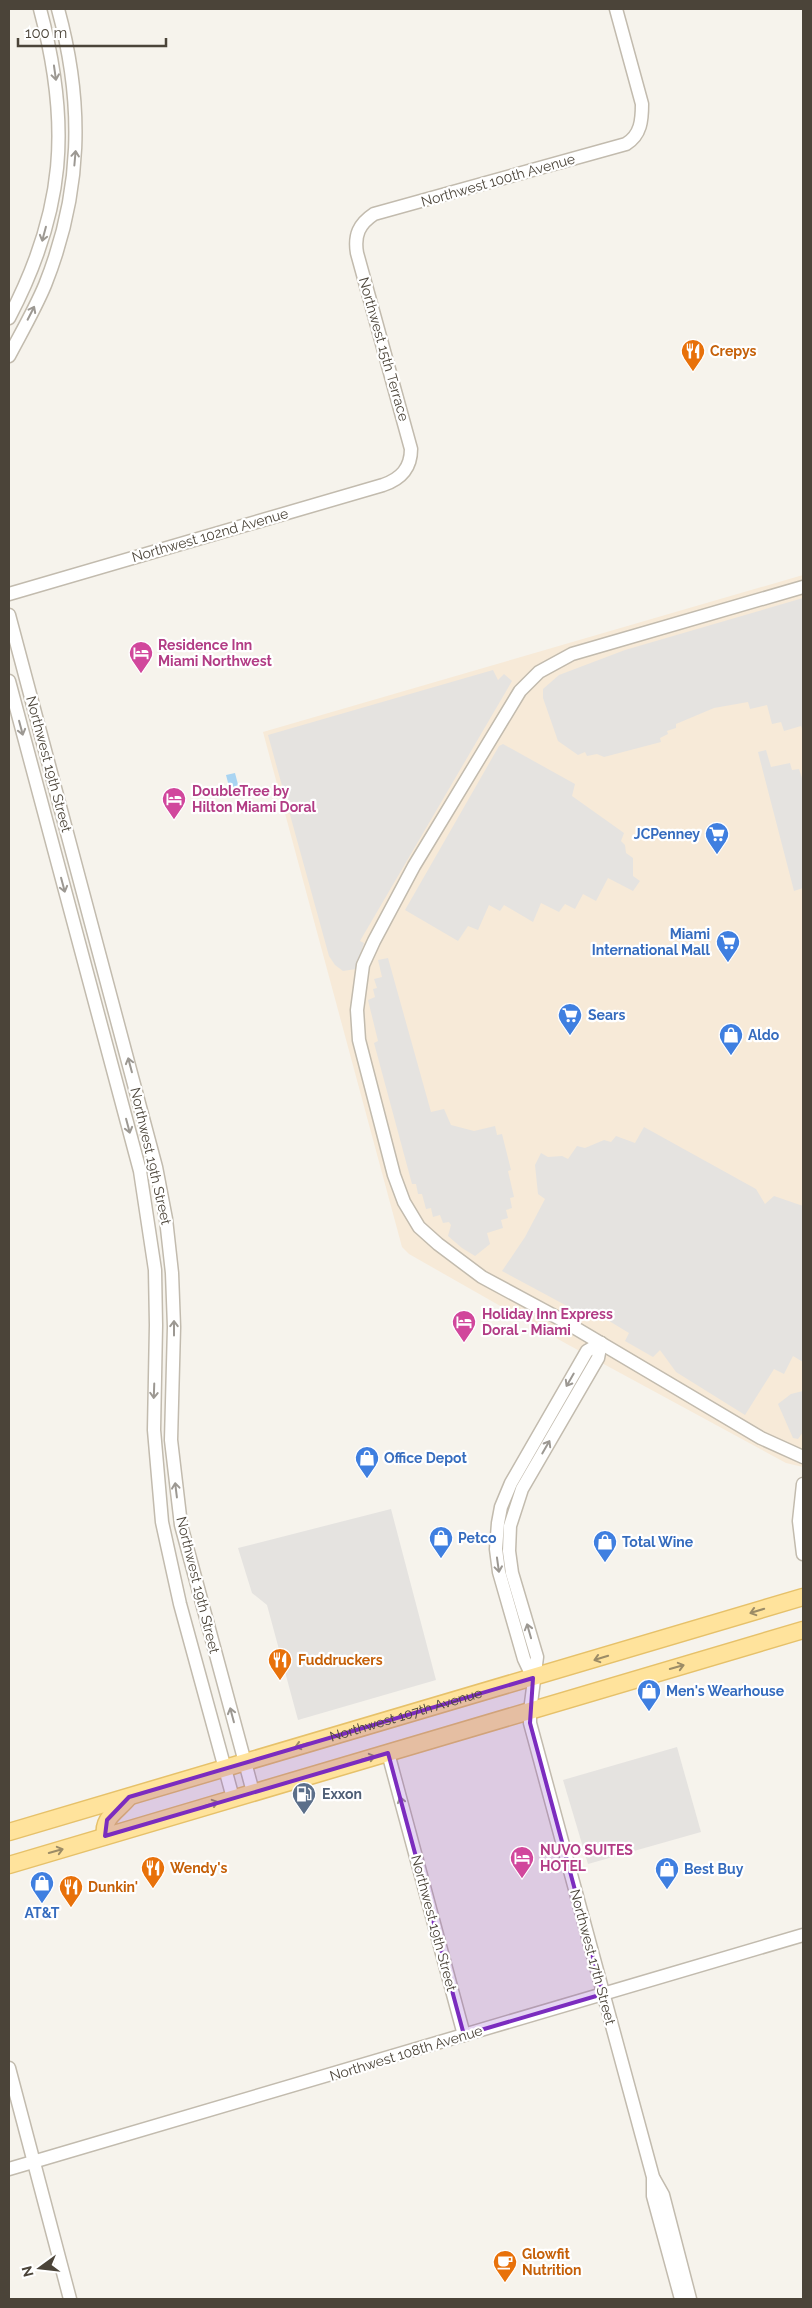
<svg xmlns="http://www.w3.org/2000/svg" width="812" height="2308" viewBox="0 0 812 2308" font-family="Raleway,sans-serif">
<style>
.commercial{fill:#f7ead8}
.parking{fill:#e5e3e0}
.water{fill:#a9d4f2}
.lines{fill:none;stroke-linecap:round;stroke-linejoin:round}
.minor-casing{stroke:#c2bbae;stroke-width:15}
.major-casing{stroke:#e6c16a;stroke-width:19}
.minor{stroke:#fff;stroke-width:12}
.major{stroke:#ffe39c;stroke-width:16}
.oneway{stroke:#9c9892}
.oneway2{stroke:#9c8c66}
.marked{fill:#7b2cbf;fill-opacity:0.2;stroke:#7b2cbf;stroke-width:4;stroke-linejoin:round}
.labels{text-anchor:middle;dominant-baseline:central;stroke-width:4.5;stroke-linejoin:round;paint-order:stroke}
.street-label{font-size:14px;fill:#4b4439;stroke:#fff}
.food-label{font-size:14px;font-weight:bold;fill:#c56008;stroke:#fff;text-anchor:start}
.hotel-label{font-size:14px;font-weight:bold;fill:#b23c85;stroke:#fff;text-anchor:start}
.shop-label{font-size:14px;font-weight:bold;fill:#366cbe;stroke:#fff;text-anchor:start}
.service-label{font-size:14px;font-weight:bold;fill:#4e5e75;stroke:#fff;text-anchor:start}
</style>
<rect width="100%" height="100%" fill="#f6f3ec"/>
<path class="commercial" d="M803 575V1467L786 1463 565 1343 409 1254 402 1247 263 732Z"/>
<g class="parking">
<path d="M803 598V732L801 726 784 731 781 722 772 724 767 705 750 709 748 702 714 708 676 724V728L667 731 668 734 660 738 661 742 604 757 597 754 587 756 585 752 578 755 558 741 543 698V689L559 675 625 650Z"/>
<path d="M493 670 498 680 504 674 512 681 360 941 364 943 356 969 343 971 335 965 329 956 268 735Z"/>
<path d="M503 744 575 784 572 796 624 833 621 841 625 845 626 853 633 858V876L640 881 633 891 608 878 596 901 583 894 575 909 565 904 559 912 541 903 533 922 504 905 500 911 489 905 478 930 468 926 458 941 405 910 499 746Z"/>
<path d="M766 750 771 767 790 763 792 770 799 769 803 781V888L794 891 758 752Z"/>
<path d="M388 958 431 1112 444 1109 451 1125 474 1131 495 1126 497 1135 502 1134 511 1170 508 1171 514 1197 510 1198 512 1208 506 1210 508 1218 501 1220 503 1228 487 1233 490 1244 475 1256 462 1248 448 1236 451 1225 449 1222 443 1223 440 1215 433 1217 431 1208 426 1209 422 1194H418L416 1184H412L374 1043 378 1041 368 1000 375 997 373 989 377 988 374 979 382 977 378 960Z"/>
<path d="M644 1127 756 1189 765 1204 774 1196 803 1206V1362L793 1356 784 1374 774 1369 745 1415 676 1372 660 1350 653 1357 625 1341 629 1333 596 1313 589 1316 580 1313 502 1271 525 1237 545 1199 538 1194 535 1165 541 1153 548 1157 562 1156 568 1159 577 1146 585 1148 604 1140 611 1142 616 1136 635 1143Z"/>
<path d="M803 1391V1432L798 1439 793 1438 778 1404 791 1394Z"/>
<path d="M391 1509 436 1680 298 1720 267 1605 252 1593 238 1548Z"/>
<path d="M677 1747 701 1832 588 1864 563 1780Z"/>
</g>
<path class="water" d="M235 773 240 792 231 794 226 775Z"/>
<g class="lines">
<g class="minor-casing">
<g id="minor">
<path d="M9 318C65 211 71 125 40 9"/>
<path d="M9 356C21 333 35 309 45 285 82 192 84 104 58 9"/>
<path d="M803 587 572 654 539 672 520 691 414 866 374 941 363 965 357 1010 359 1040 394 1175 404 1202 419 1227 438 1244 482 1277 560 1319 761 1438 803 1457"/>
<path d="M9 594 383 485C401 479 411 468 411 449L357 253C354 235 359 224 374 214L626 144C641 135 642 120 642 104L616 9"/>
<path d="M9 615 156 1167 166 1219 172 1273 174 1327 171 1440 181 1525 253 1792"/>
<path d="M9 681 140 1171 155 1270 156 1325 154 1430 162 1522 180 1604 233 1798"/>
<path d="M601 1343 598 1358 522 1489 510 1526 509 1551 512 1573 537 1657 530 1711V1723L653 2177V2196L681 2299"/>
<path d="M803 1484 799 1521 803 1554"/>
<path d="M533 1678 524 1659 499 1572 496 1549 498 1523 501 1507 511 1483 587 1351 601 1343"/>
<path d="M388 1753 464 2035"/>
<path d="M9 2068 70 2299"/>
<path d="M9 2169 803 1935"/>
<path d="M654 2179 663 2195 690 2299"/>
</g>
</g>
<g class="major-casing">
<g id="major">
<path id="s1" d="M9 1832 803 1597"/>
<path d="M105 1836C102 1817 118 1811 129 1797"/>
<path d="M9 1865 803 1630"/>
</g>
</g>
<use href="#minor" class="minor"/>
<use href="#major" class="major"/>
</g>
<defs><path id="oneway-shaft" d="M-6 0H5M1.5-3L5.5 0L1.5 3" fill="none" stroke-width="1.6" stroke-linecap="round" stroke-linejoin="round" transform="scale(1.25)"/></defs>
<g class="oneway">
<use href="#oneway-shaft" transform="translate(55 73) rotate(82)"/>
<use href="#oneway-shaft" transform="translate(75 158) rotate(-85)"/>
<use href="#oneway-shaft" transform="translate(44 234) rotate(105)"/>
<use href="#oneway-shaft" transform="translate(31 313) rotate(-63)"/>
<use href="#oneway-shaft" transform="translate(21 728) rotate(75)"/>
<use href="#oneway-shaft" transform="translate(63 885) rotate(75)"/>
<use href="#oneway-shaft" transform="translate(130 1065) rotate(-105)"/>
<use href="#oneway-shaft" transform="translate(128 1126) rotate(75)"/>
<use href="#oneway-shaft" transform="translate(174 1328) rotate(-90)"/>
<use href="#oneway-shaft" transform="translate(570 1380) rotate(120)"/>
<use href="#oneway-shaft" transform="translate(154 1391) rotate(92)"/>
<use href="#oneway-shaft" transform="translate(546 1447) rotate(-60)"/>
<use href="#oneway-shaft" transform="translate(176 1490) rotate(-97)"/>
<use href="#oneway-shaft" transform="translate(498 1565) rotate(82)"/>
<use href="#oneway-shaft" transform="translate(529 1631) rotate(-106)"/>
<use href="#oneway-shaft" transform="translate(232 1715) rotate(-105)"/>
<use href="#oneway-shaft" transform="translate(402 1804) rotate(-105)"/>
</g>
<g class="oneway2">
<use href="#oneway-shaft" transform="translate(757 1611) rotate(163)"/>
<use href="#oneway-shaft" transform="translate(601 1658) rotate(163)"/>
<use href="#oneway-shaft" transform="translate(677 1667) rotate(-16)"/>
<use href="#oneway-shaft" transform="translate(302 1745) rotate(163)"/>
<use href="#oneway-shaft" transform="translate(368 1758) rotate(-16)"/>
<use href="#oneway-shaft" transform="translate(211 1804) rotate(-17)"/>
<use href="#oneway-shaft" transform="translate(56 1851) rotate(-16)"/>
</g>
<path class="marked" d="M533 1678 530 1723 603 1994 464 2035 388 1753 105 1836 107 1820 129 1797Z"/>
<defs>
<g id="restaurant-pin" transform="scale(1.25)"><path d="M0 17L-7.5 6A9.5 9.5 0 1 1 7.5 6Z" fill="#e8710a" stroke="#fff"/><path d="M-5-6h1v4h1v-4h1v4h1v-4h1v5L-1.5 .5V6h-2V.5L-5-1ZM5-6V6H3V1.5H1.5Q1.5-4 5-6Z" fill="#fff"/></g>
<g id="hotel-pin" transform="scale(1.25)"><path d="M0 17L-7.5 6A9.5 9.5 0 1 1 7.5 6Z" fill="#d1479c" stroke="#fff"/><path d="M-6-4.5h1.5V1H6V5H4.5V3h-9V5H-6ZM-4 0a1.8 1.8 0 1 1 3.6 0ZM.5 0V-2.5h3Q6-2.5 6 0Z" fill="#fff"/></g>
<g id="supermarket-pin" transform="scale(1.25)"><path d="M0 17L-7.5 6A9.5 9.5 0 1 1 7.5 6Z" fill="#3f7fe0" stroke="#fff"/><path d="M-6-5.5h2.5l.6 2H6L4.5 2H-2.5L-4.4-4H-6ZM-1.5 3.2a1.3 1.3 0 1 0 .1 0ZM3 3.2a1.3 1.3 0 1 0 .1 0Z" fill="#fff"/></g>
<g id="shop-pin" transform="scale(1.25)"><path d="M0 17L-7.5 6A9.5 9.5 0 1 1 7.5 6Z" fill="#3f7fe0" stroke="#fff"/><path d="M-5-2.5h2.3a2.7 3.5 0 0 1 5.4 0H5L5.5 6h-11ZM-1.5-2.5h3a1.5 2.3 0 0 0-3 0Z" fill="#fff"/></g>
<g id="fuel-pin" transform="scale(1.25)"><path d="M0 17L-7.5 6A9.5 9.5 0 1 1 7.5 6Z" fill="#5c6f8a" stroke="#fff"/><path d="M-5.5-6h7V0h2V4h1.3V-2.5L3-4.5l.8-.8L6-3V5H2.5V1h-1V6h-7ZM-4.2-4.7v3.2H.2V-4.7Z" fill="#fff"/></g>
<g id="cafe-pin" transform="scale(1.25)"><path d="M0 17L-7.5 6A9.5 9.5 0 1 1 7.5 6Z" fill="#e8710a" stroke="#fff"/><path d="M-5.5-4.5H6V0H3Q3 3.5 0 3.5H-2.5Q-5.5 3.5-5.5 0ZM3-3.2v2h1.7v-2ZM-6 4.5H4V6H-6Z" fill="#fff"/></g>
</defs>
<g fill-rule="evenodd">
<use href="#restaurant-pin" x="693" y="351"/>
<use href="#hotel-pin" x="141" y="653"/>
<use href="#hotel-pin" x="174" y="799"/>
<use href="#supermarket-pin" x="717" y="834"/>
<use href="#supermarket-pin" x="728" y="942"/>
<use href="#supermarket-pin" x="570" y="1015"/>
<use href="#shop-pin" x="731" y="1035"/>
<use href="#hotel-pin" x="464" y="1322"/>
<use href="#shop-pin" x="367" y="1458"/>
<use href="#shop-pin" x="441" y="1538"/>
<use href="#shop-pin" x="605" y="1542"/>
<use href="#restaurant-pin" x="280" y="1660"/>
<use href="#shop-pin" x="649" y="1691"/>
<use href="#fuel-pin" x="304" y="1794"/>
<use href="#hotel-pin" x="522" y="1858"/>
<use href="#restaurant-pin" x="153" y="1868"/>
<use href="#shop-pin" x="667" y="1869"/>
<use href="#shop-pin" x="42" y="1883"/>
<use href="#restaurant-pin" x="71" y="1887"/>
<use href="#cafe-pin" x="505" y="2262"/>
</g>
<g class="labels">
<g class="street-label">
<text transform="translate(498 180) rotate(-16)">Northwest 100th Avenue</text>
<text transform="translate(384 349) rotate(74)">Northwest 15th Terrace</text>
<text transform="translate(210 535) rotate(-16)">Northwest 102nd Avenue</text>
<text transform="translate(49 764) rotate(75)">Northwest 19th Street</text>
<text transform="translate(151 1156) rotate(77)">Northwest 19th Street</text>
<text transform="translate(198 1585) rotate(76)">Northwest 19th Street</text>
<text stroke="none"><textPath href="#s1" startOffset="414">Northwest 107th Avenue</textPath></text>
<text transform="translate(434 1923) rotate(75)">Northwest 19th Street</text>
<text transform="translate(593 1957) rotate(75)">Northwest 17th Street</text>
<text transform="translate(406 2053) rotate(-17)">Northwest 108th Avenue</text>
</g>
<g class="food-label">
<text x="710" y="351">Crepys</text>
<text x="298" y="1660">Fuddruckers</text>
<text x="170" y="1868">Wendy's</text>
<text x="88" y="1887">Dunkin'</text>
<text x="522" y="2254">Glowfit<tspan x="522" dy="16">Nutrition</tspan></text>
</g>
<g class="hotel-label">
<text x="158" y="645">Residence Inn<tspan x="158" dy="16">Miami Northwest</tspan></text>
<text x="192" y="791">DoubleTree by<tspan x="192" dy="16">Hilton Miami Doral</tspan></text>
<text x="482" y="1314">Holiday Inn Express<tspan x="482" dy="16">Doral - Miami</tspan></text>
<text x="540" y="1850">NUVO SUITES<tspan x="540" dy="16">HOTEL</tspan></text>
</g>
<g class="shop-label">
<text x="700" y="834" text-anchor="end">JCPenney</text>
<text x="710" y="934" text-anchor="end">Miami<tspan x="710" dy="16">International Mall</tspan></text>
<text x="588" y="1015">Sears</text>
<text x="748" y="1035">Aldo</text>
<text x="384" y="1458">Office Depot</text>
<text x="458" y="1538">Petco</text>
<text x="622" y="1542">Total Wine</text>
<text x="666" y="1691">Men's Wearhouse</text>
<text x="684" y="1869">Best Buy</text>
<text x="42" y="1913" text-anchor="middle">AT&amp;T</text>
</g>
<g class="service-label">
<text x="322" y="1794">Exxon</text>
</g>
</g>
<rect width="812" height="2308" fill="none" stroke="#4b4439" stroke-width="20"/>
<g transform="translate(40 2268) rotate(255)" stroke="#ffffff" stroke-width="4" paint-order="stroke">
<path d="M0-4L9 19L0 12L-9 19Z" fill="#4b4439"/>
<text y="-8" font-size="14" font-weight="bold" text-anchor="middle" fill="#4b4439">N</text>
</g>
<path d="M18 38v8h148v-8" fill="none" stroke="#4b4439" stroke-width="2.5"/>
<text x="25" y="38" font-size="15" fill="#4b4439" stroke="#ffffff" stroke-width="4" paint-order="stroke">100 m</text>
</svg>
